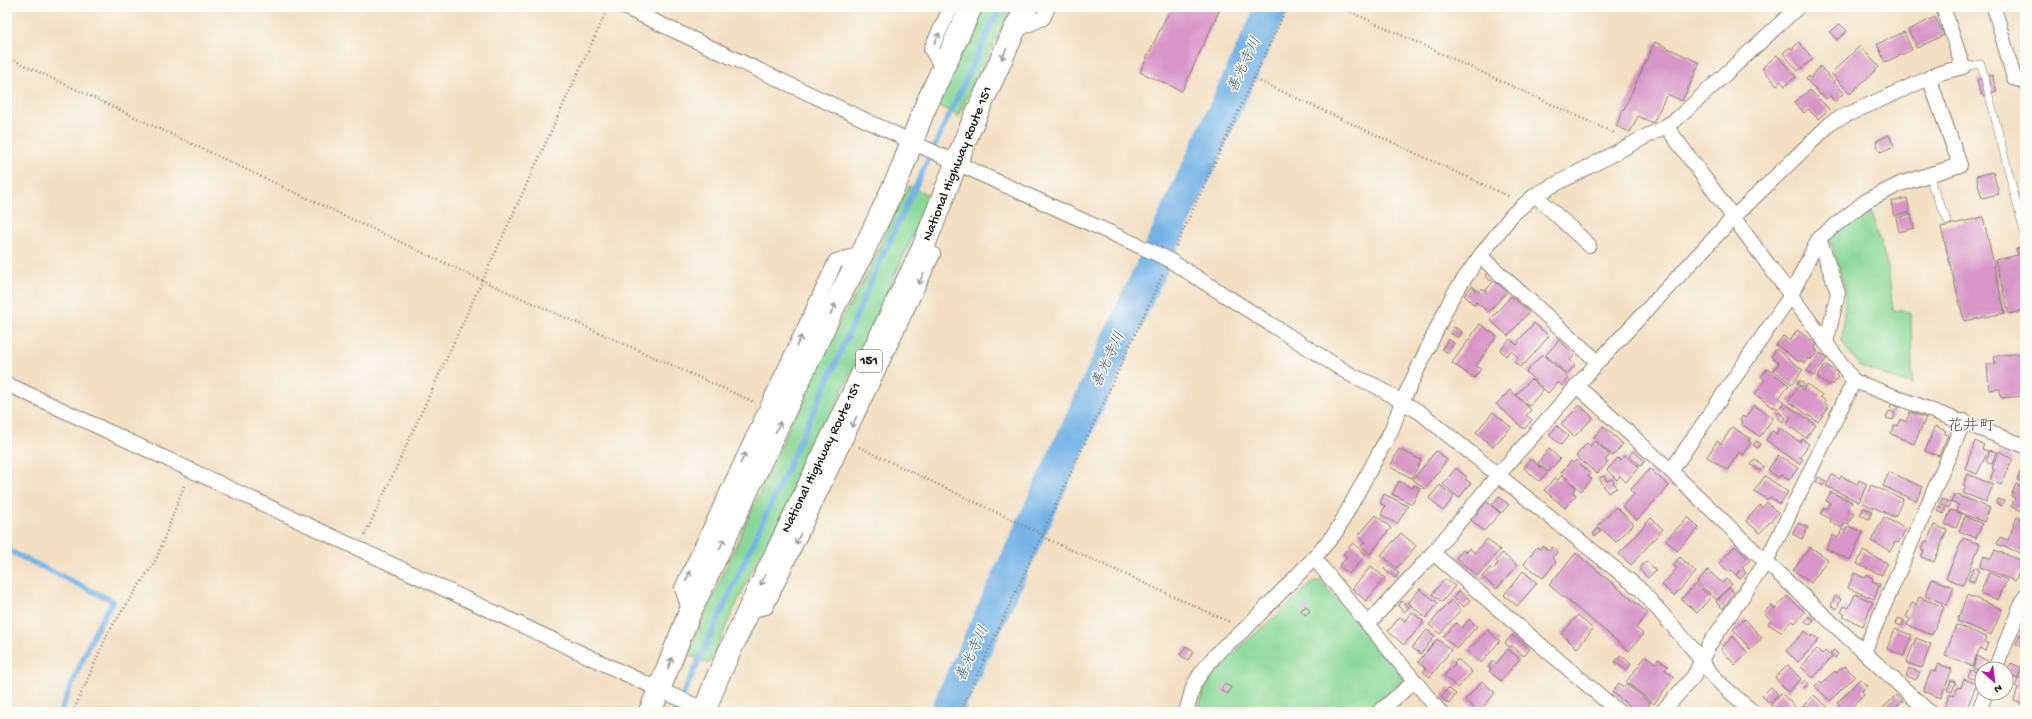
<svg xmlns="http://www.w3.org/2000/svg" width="2032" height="719" viewBox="0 0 2032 719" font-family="'Gochi Hand','Klee One',sans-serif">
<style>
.green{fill:#8ad897;stroke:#537a5a}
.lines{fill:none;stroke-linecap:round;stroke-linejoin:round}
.stream{stroke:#73b2e6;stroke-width:5.5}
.river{stroke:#73b2e6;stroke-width:32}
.building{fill:#d895c7}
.service-casing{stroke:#887e6f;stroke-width:8}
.minor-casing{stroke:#887e6f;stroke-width:16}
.trunk-casing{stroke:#887e6f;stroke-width:24}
.path{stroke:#887e6f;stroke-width:2.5;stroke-dasharray:1 3;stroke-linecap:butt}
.service{stroke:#fff;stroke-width:7}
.minor{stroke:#fff;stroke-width:14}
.trunk{stroke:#fff;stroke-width:22}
.oneway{stroke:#999}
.labels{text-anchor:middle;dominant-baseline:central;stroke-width:3;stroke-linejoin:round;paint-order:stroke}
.shield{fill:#fdfcf7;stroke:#605f5e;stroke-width:1}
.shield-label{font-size:13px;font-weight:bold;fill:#1c1c1c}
.street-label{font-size:14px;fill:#1c1c1c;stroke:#fdfcf7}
.water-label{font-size:15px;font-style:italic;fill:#3f586d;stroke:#fdfcf7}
.quarter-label{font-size:16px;fill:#5e4658;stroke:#fdfcf7}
</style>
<rect width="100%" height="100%" fill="#fdfcf7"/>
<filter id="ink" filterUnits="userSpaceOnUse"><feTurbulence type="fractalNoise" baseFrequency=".025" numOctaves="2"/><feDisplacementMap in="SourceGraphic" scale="8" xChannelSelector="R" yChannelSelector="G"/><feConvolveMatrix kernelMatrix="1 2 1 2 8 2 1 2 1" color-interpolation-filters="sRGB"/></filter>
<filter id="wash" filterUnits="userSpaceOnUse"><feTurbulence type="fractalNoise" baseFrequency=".012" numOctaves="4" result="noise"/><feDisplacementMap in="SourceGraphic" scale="16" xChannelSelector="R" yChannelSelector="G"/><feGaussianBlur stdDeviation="0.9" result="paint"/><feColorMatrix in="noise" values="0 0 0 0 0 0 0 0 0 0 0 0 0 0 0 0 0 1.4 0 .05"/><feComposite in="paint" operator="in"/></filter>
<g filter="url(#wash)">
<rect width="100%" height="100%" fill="#f3dfc2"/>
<g class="green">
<path d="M982 7H1012L958 116 937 105Z"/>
<path d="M909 186 931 196 793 499 754 566 709 664 687 654 824 349 868 273 890 222Z"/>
<path d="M1871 212 1888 268 1893 310 1911 312 1912 385 1859 366 1842 341 1845 298 1842 279 1829 236Z"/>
<path d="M1315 581H1321L1403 676 1402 684 1370 712H1199L1198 710 1203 691 1217 668Z"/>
</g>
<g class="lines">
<g class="stream">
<path d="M7 550 113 601 95 631 60 712"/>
<path d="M675 712 839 356 877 268 1000 7"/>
</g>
<path class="river" d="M946 712 1272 7"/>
</g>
<g id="blocks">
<g class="building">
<path d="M1171 7H1221L1182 91 1140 72Z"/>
<path d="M1935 17 1944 35 1917 48 1908 30Z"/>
<path d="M1840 24 1847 31 1837 40 1830 32Z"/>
<path d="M1904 32 1912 50 1885 62 1877 44Z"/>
<path d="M1655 42 1700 63 1682 101 1667 94 1653 123 1638 116 1630 132 1616 126Z"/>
<path d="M1799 42 1813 59 1798 71 1783 53 1790 47 1792 49Z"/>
<path d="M1860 46 1879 67 1850 94 1831 73Z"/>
<path d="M1777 55 1796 77 1785 86 1781 81 1777 85 1762 68Z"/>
<path d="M1820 66 1844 93 1835 101 1830 96 1826 99 1821 94 1820 95 1806 79 1809 76 1811 78Z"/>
<path d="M1992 75 1997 91 1982 96 1977 80Z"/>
<path d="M1810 90 1829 109 1818 119 1808 109 1804 113 1794 102Z"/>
<path d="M1889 135 1894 146 1880 152 1876 141Z"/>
<path d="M1993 172 1999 194 1982 198 1976 176Z"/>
<path d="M1907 198 1910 212 1894 216 1891 202Z"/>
<path d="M1911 214 1914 228 1899 232 1896 218Z"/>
<path d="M1983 217 2005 313 1964 321 1941 227Z"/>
<path d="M2025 247V310L2009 314 1995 260 2018 255 2016 249Z"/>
<path d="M1488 272 1494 277 1491 281 1485 276Z"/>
<path d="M1494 281 1508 291 1488 312 1476 302 1474 305 1464 295 1472 286 1479 292 1483 288 1485 291Z"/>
<path d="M1511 296 1529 312 1508 336 1490 320Z"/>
<path d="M1534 323 1549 336 1525 364 1524 363 1520 367 1514 362 1518 357 1511 351 1506 356 1500 350 1510 339 1517 345 1519 342 1518 341Z"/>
<path d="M1480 324 1497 336 1476 366 1481 369 1474 378 1452 363Z"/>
<path d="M1454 327 1462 332 1458 338 1450 333Z"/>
<path d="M1797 330 1817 344 1814 348 1818 351 1811 360 1808 358 1805 363 1800 360 1799 362 1776 345 1783 336 1790 341Z"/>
<path d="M1448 339 1454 343 1448 353 1442 349Z"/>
<path d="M1559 340 1575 355 1570 360 1575 365 1567 374 1546 355Z"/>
<path d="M1776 349 1803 370 1792 384 1773 370 1779 363 1771 357Z"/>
<path d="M1820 353 1827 358 1814 376 1807 371Z"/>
<path d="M2025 353V396L2001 398 2000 389 1989 390 1987 364H1995L1994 356Z"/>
<path d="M1543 354 1569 378 1562 386 1558 382 1548 393 1526 372Z"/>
<path d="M1826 365 1838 373 1836 375 1838 377 1833 385 1831 383 1829 386 1817 377Z"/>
<path d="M1767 369 1789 385 1779 398 1784 402 1779 409 1774 406 1773 408 1755 394 1765 380 1761 377Z"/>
<path d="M1531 379 1543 390 1529 406 1516 395Z"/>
<path d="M1800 380 1804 383 1802 387 1797 384Z"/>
<path d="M1807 384 1822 395 1820 397 1826 401 1825 403 1829 407 1818 422 1788 401 1799 386 1803 390Z"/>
<path d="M1510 390 1531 410 1526 415 1532 420 1524 429 1496 404Z"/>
<path d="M1891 404 1898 407 1896 411 1890 408Z"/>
<path d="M1580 405 1593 418 1574 437 1561 424Z"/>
<path d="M1754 405 1773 418 1760 437 1741 424 1742 422 1740 420 1743 416 1745 418Z"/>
<path d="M1787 405 1816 425 1806 438 1786 424 1791 417 1783 411Z"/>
<path d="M1889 411 1895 413 1893 420 1886 418Z"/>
<path d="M1493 412 1511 427 1493 447 1476 432Z"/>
<path d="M1779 412 1786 418 1783 422 1776 416Z"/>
<path d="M1910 412 1926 418 1914 444 1891 434 1895 425 1898 426 1901 419 1906 422Z"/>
<path d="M1557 426 1568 436 1561 445 1549 435Z"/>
<path d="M1603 426 1623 444 1613 456 1593 438Z"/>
<path d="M1935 426 1946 431 1944 434 1948 435 1939 456 1925 451Z"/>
<path d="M1732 427 1750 438 1748 441 1751 443 1743 455 1739 452 1727 470 1707 457 1717 441 1721 444Z"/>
<path d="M1780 428 1800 442 1802 439 1809 444 1800 457 1803 459 1799 464 1766 440 1772 431 1776 434Z"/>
<path d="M1594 441 1610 455 1605 460 1608 462 1597 474 1576 456 1587 443 1590 446Z"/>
<path d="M1756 441 1761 444 1758 448 1753 445Z"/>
<path d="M1975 441 1984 445 1982 449 1988 451 1977 474 1965 469Z"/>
<path d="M1399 449 1421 460 1412 478 1390 467Z"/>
<path d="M1549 449 1560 459 1548 472 1538 463Z"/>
<path d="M1990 450 1996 452 1992 464 1986 461Z"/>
<path d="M1436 451 1447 460 1425 489 1413 479Z"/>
<path d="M1633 451 1645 461 1641 466 1629 456Z"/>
<path d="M1999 451 2013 459 2001 485 1990 480 1994 469 1992 468Z"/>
<path d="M1625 455 1639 467 1626 482 1620 476 1617 480 1607 470 1618 458 1621 460Z"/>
<path d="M1778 455 1798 468 1789 480 1781 475 1779 478 1768 470Z"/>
<path d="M1531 459 1547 473 1539 481 1524 468Z"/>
<path d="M1576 460 1591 474 1588 476 1592 479 1581 491 1561 473 1571 461 1573 463Z"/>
<path d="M1755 460 1764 467 1760 471 1751 465Z"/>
<path d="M1456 468 1467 477 1465 479 1471 483 1459 498 1443 484Z"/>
<path d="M2022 468 2025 469V484L2017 480Z"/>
<path d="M1650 469 1669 486 1637 520 1622 507 1634 494 1630 490Z"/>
<path d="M1889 472 1923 487 1916 501 1883 486Z"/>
<path d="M1968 474 1993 485 1986 502 1963 493 1966 487 1963 486Z"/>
<path d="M1562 475 1576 488 1572 492 1576 495 1565 508 1544 490 1555 478 1558 480Z"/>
<path d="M1832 475 1840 479 1841 476 1857 484 1859 480 1867 484 1859 502 1826 486Z"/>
<path d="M1604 476 1607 481 1612 479 1617 488 1608 493 1599 478Z"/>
<path d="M1765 476 1788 492 1780 504 1770 497 1768 500 1754 491Z"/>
<path d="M1818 477 1826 481 1823 486 1816 482Z"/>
<path d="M1399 481 1412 488 1414 485 1420 488 1412 504 1392 494Z"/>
<path d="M2016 484 2025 488V512L2011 507 2015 498 2011 496Z"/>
<path d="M1440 485 1454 497 1443 511 1429 498Z"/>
<path d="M1871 485 1903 499 1895 517 1863 503Z"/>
<path d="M1831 492 1852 502 1848 511 1854 513 1848 524 1845 523 1842 528 1830 522 1831 519 1821 514 1824 507 1827 509 1830 503 1826 501Z"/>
<path d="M1384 494 1408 506 1397 524 1381 515 1385 506 1380 503Z"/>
<path d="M1955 494 1990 508 1984 522 1956 511 1959 505 1951 502Z"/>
<path d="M1499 496 1509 505 1501 513 1492 505Z"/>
<path d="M1942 499 1951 503 1949 508 1940 504Z"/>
<path d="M1998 499 2004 501 2002 506 1996 503Z"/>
<path d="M1487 502 1500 513 1484 531 1471 520Z"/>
<path d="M1767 502 1778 513 1760 533 1746 521 1760 505 1762 508Z"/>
<path d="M1939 506 1946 509 1944 514 1937 511Z"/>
<path d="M1616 507 1634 524 1616 542 1598 526Z"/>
<path d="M1863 508 1872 511 1869 519 1860 515Z"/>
<path d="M1951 510 1962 514 1956 528 1945 524Z"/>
<path d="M1376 515 1391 528 1370 554 1361 546 1365 541 1358 536Z"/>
<path d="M1965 516 1982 524 1976 538 1959 531Z"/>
<path d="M1688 517 1699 528 1677 551 1666 540Z"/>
<path d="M1884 517 1906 529 1898 543 1895 542 1890 551 1871 541Z"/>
<path d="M2017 517 2025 520V555L1997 544 2000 537 2008 540Z"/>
<path d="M1651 518 1663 529 1631 565 1619 554Z"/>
<path d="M1798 523 1808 527 1802 539 1792 534Z"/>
<path d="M1934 525 1947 530 1934 562 1921 557 1924 550 1921 549 1925 541 1927 542Z"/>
<path d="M1848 526 1863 532 1850 560 1826 549 1833 535 1838 538 1842 529 1845 531Z"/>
<path d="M1598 528 1601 531 1595 536 1593 534Z"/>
<path d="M1401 533 1416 546 1397 568 1381 555Z"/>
<path d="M1963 538 1980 544 1963 585 1946 578Z"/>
<path d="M1487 539 1500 550 1477 576 1456 558 1463 550 1466 552 1469 548 1475 553Z"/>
<path d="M1353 543 1366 555 1349 574 1339 566 1347 557 1343 554Z"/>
<path d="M1542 546 1549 551 1552 547 1558 551 1552 558 1556 562 1543 578 1524 564 1537 547 1540 549Z"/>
<path d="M1735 546 1750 560 1742 568 1746 573 1740 579 1736 575 1740 570 1736 575 1731 570 1729 572 1719 563Z"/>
<path d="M1810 547 1828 559 1811 583 1793 570Z"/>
<path d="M1995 550 2025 562 2021 573 2019 572 2015 581 1980 567 1984 556 1991 559Z"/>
<path d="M1863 551 1887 563 1882 575 1857 564Z"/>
<path d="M1502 553 1517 565 1497 589 1482 577 1490 568 1493 570 1498 563 1496 561Z"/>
<path d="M1576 553 1648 613 1636 628 1643 634 1629 651 1549 585Z"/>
<path d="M1680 557 1696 572 1674 596 1662 585 1677 568 1673 565Z"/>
<path d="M1646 561 1656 570 1648 578 1639 569Z"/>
<path d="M1389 564 1399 573 1395 578 1384 569Z"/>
<path d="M1371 566 1385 578 1366 601 1352 589Z"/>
<path d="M1974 567 1979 569 1974 582 1968 580Z"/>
<path d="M1708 570 1722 583 1726 579 1732 584 1717 600 1697 582Z"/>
<path d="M1523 571 1537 583 1517 606 1504 595Z"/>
<path d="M1854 573 1865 578 1867 575 1873 578 1872 581 1880 584 1874 599 1848 588Z"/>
<path d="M1989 573 2007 580 1998 600 1980 593Z"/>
<path d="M1445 579 1455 586 1442 602 1432 594Z"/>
<path d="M1932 579 1954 587 1947 605 1925 596Z"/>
<path d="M1696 584 1711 597 1697 613 1681 599Z"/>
<path d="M1729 588 1734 592 1723 609 1716 602Z"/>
<path d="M1420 589 1438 603 1426 618 1408 603Z"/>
<path d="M1459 591 1470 600 1464 607 1453 598Z"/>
<path d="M1855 594 1873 602 1863 626 1843 617 1845 614 1841 612 1844 606 1849 608Z"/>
<path d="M1967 595 2002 609 1991 635 1957 621Z"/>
<path d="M1787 596 1805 612 1795 623 1792 620 1781 632 1768 624 1771 620 1764 613 1771 605 1775 609Z"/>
<path d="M1835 596 1841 599 1837 609 1831 606Z"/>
<path d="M1919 597 1944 607 1932 635 1907 625 1910 619 1906 617 1912 603 1916 605Z"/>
<path d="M1451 600 1461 609 1440 634 1429 625Z"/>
<path d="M1402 601 1409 607 1404 612 1398 606Z"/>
<path d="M1306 606 1310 611 1305 615 1301 610Z"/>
<path d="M1412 612 1424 622 1404 645 1388 631 1400 617 1405 621Z"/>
<path d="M1578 615 1593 629 1577 648 1561 634Z"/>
<path d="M1809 616 1814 620 1810 625 1805 621Z"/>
<path d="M1898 618 1904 620 1902 626 1896 624Z"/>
<path d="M1469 619 1477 626 1457 649 1443 637 1456 623 1462 628Z"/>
<path d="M1745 619 1762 638 1750 649 1733 629Z"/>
<path d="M1956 625 1987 637 1985 642 1988 643 1985 651 1980 648 1972 666 1945 656Z"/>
<path d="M1895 629 1912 635 1904 656 1887 649Z"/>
<path d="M1427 630 1435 636 1421 654 1412 648Z"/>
<path d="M1488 630 1500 641 1481 663 1467 651Z"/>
<path d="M1805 631 1811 637 1813 635 1819 640 1798 662 1786 651Z"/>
<path d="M2020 634 2025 636V648L2016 644Z"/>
<path d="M1512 635 1530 649 1524 656 1512 646 1510 647 1505 643Z"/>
<path d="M1733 636 1748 653 1735 665 1721 649Z"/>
<path d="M1916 638 1931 644 1922 668 1906 663Z"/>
<path d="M1437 639 1451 650 1430 677 1423 672 1426 668 1418 662Z"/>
<path d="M1186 646 1194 651 1188 660 1180 655Z"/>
<path d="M1508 649 1520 659 1501 681 1489 671 1491 669 1488 667 1493 661 1496 664Z"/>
<path d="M1817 649 1822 654 1825 651 1832 657 1813 678 1801 667Z"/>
<path d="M1834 650 1838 654 1835 658 1830 653Z"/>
<path d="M1621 655 1631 664 1626 670 1615 662Z"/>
<path d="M1646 656 1655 663 1658 659 1668 666 1665 670 1674 677 1654 704 1626 682Z"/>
<path d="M1977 656 1988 661 1982 671 1973 668Z"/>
<path d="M1456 660H1459L1472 672 1457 688 1444 675 1455 664 1454 663Z"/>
<path d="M2011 663 2022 668 2018 677 2022 679 2025 672V705L2014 701 2018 688 2015 687 2018 679 2006 674Z"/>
<path d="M1938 664 1952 669 1941 698 1923 691 1931 671 1934 672Z"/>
<path d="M1788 665 1801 679 1788 692 1775 678Z"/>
<path d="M1844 666 1855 676 1830 701 1815 686 1820 681 1822 683 1835 671 1836 673Z"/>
<path d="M1909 668 1920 672 1916 680 1906 676Z"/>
<path d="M1971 670 1982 674 1979 681 1968 677Z"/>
<path d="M1860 679 1867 686 1862 691 1864 694 1847 712 1837 703Z"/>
<path d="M1964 679 1977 684 1965 712 1943 710 1950 694 1954 696 1958 687 1961 688Z"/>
<path d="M1805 680 1809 684 1805 688 1801 684Z"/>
<path d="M1951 680 1956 682 1952 692 1947 690Z"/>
<path d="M1482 681 1495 693 1479 712 1465 700Z"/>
<path d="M1619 683 1623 687 1626 684 1650 703 1644 712H1637L1612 692Z"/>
<path d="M1224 684 1231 687 1228 694 1221 691Z"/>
<path d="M1771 687 1778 694 1769 703 1762 696Z"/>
<path d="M1448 688 1456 694 1449 704 1441 698Z"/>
<path d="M1781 693 1799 710 1814 695 1833 712H1778L1770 705Z"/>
<path d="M1896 695 1903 701 1897 706 1903 712H1879Z"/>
</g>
</g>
</g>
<g filter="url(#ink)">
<use href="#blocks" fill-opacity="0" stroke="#887e6f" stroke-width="1"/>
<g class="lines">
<g class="service-casing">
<g id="service">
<path d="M1962 67 1981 64 2025 236"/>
<path d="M1932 174V186L1948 221"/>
</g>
</g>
<g class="minor-casing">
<g id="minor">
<path d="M624 7 987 177 1166 258 1351 375 1374 385 1421 413 1640 589 1692 648 1707 669 1722 685 1753 712"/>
<path d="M1994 7 2014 78 2025 82"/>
<path d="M1014 31 1043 18 1048 7"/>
<path d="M942 68 931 49 951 7"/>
<path d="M1666 126 1854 381 2025 446"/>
<path d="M1535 195 1589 245"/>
<path d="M1819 238 1838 293 1826 343"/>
<path d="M1480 256 1598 362"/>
<path d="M7 384 660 690 711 712"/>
<path d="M1578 387 1671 471 1766 562 1929 712"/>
<path d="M1671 471 1791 295 1819 238 1866 201 1900 184 1960 165 1929 78"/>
<path d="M1433 553 1619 712"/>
<path d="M1314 558 1440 712"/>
<path d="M749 610 766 607 933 254 923 248"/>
<path d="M690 612 682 588 836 261 862 254"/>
<path d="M1368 624 1433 553 1498 475 1598 362 1733 218 1833 121 1940 73 1963 67 1943 7"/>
<path d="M1864 652 1964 421"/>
<path d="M1995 669 2025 596"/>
<path d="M1186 712 1194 684 1205 667 1221 649 1245 629 1314 558 1336 532 1391 431 1402 402 1453 295 1480 256 1512 215 1535 195 1666 126 1678 118 1798 7"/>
<path d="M1379 712 1415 681"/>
<path d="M1662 712 1694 676 1709 645 1766 562 1854 381"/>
<path d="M1978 712 1986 693"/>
</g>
</g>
<g class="trunk-casing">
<g id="trunk">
<path d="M650 712 690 612 833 308 862 254 901 171 923 112 971 7"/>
<path d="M704 712 718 676 749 610 923 248 968 133 1014 31 1027 7"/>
</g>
</g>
<g class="path">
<path d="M1340 7 1616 134"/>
<path d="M7 57 481 280 754 402"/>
<path d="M1253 78 1510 197"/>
<path d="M1176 246 1287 7"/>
<path d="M859 447 1038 532 1045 538 1230 622"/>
<path d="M365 535 608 8"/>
<path d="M73 712 109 631 156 560 185 483"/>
<path d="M960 712 1163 274"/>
</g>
<use href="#service" class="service"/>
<use href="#minor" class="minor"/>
<use href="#trunk" class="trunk"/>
</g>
<defs><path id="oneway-shaft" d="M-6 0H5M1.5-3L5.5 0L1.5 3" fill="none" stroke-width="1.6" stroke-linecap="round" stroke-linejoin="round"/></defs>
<g class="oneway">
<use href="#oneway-shaft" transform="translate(937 38) rotate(-65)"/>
<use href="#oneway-shaft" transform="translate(1004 54) rotate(114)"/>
<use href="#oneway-shaft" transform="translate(921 279) rotate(115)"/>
<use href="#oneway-shaft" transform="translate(833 309) rotate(-64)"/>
<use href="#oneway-shaft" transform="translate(799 341) rotate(-65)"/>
<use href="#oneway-shaft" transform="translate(854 422) rotate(115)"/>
<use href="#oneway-shaft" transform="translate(778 427) rotate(-65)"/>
<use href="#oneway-shaft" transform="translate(743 458) rotate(-65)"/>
<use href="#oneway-shaft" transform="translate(798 539) rotate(115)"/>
<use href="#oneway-shaft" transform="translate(722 544) rotate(-65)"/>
<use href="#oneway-shaft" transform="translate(688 576) rotate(-65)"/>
<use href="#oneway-shaft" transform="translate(763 580) rotate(116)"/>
<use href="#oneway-shaft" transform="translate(670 663) rotate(-70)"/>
</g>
</g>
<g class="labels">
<rect class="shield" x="856" y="350" width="26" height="22" rx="3"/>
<g class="shield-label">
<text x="869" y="361">151</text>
</g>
<g class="street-label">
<text transform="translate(958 164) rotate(-68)">National Highway Route 151</text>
<text transform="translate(822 458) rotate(-64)">National Highway Route 151</text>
</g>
<g class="water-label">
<text transform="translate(1245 65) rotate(-65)">善光寺川</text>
<text transform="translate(1109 360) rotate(-65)">善光寺川</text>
<text transform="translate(973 654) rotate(-65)">善光寺川</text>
</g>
<g class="quarter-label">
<text x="1971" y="427">花井町</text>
</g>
</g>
<rect width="2032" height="719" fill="none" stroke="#fdfcf7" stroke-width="24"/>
<g transform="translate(1994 681) rotate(152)"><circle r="19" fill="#fdfcf7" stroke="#a3a29f"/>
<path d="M0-3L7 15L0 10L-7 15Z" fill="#b5179e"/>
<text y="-6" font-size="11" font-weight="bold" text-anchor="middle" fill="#1c1c1c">N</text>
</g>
</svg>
